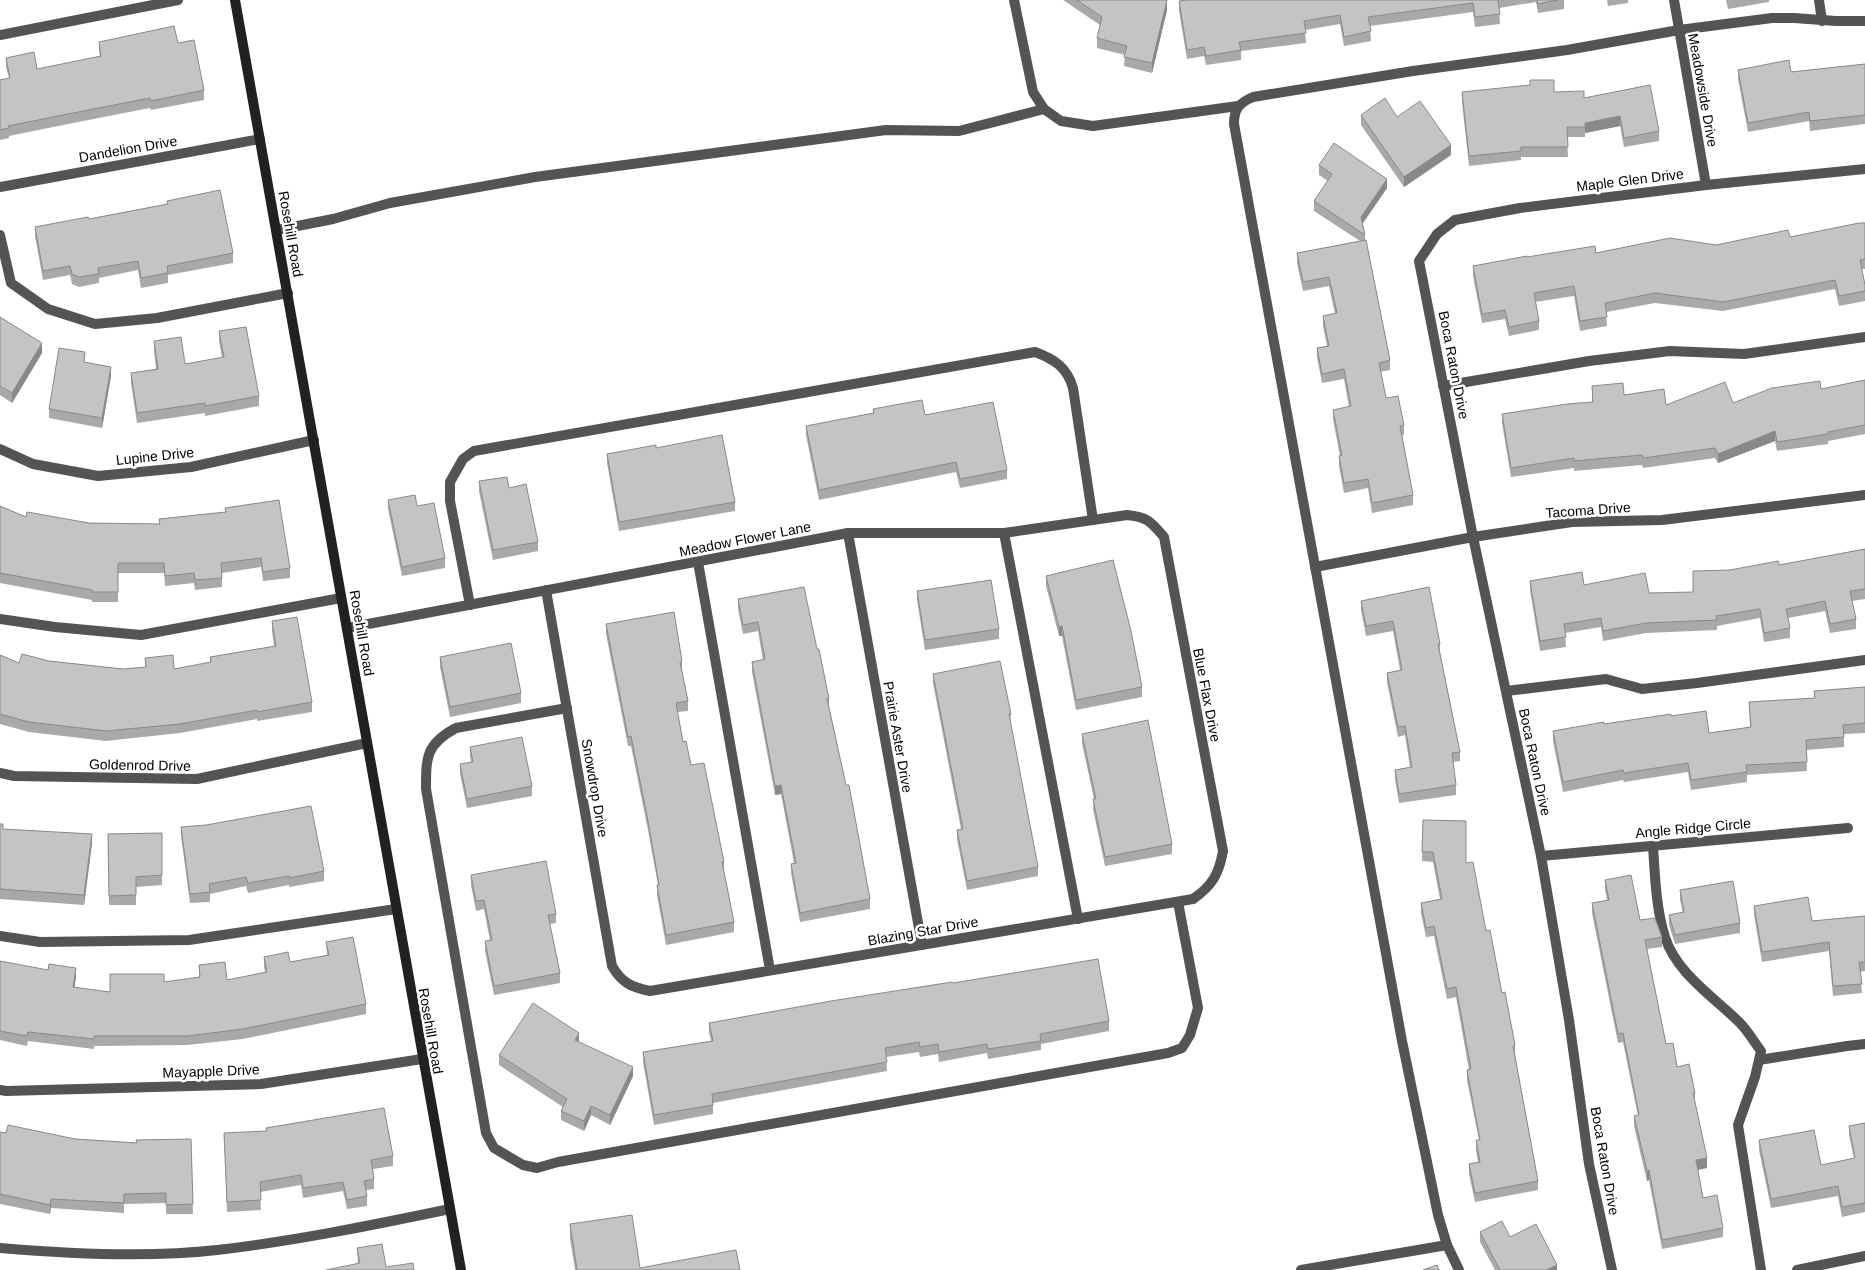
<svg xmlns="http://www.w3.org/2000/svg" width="1865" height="1270" viewBox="0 0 1865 1270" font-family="Arial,sans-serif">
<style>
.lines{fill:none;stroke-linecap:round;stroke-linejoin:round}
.lane{stroke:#545454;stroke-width:10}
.street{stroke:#545454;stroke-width:10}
.secondary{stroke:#212121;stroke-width:10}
.wall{fill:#a9a9a9}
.shaded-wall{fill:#898989}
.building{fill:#c4c4c4;stroke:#898989}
.labels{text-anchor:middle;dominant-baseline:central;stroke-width:5;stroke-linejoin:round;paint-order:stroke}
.street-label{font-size:14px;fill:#000;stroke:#fff}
</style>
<rect width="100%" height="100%" fill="#fff"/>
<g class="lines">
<g class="lane">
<path d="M1014 0 1033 92 1044 109 1061 121 1093 126 1238 106"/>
<path d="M1819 0 1822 21"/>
<path d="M0 35 178 0"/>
<path d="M277 230 333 219 390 203 535 177 886 130 959 131 1044 109"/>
<path d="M0 235 11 283 48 309 95 324 157 318 288 293"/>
<path d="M1443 386 1589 361 1670 351 1744 354 1865 337"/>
<path d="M1004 533 1078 919"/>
<path d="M698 562 770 970"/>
<path d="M470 605 450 501V482L463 459 474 451 1035 352C1054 359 1067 367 1073 388L1093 520"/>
<path d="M0 619 55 627 141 635 341 598"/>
<path d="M1506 691 1606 679 1642 689 1697 683 1865 660"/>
<path d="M567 708 456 728C426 744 426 757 426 789L486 1133 494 1148 523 1165 537 1168 558 1162 1168 1053 1182 1048 1190 1035 1198 1008 1178 902"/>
<path d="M1653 846C1655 876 1656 909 1665 937 1676 973 1715 998 1740 1023 1748 1031 1754 1042 1761 1051L1755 1077 1738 1125 1761 1270"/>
<path d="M0 936 40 942 189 940 396 909"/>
<path d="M1759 1060 1847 1046 1865 1044"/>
<path d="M0 1248C70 1254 147 1258 217 1250 295 1241 373 1225 450 1209"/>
<path d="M1301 1270 1447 1245"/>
<path d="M1459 1270 1447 1245 1438 1215 1402 1041 1234 124C1234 109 1239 103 1253 97L1413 71 1567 50 1679 30 1772 18H1794L1836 21H1865"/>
</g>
<g class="street">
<path d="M1674 0 1706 185"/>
<path d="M0 187 260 139"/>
<path d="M0 449 33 464 98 476 191 467 314 440"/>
<path d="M848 533 922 945"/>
<path d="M1315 567 1473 537 1572 522 1662 520 1865 495"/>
<path d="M347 628 848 533H1004L1127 515C1148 517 1151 522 1164 537L1223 851C1219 874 1212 886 1193 899L650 991C631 987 622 983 612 966L546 590"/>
<path d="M0 773 14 776 197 779 367 743"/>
<path d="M1541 856 1848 828"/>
<path d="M0 1090 6 1091 261 1084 422 1059"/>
<path d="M1612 1270 1589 1164 1569 1020 1541 856 1473 537 1419 261 1437 234 1455 220 1520 208 1706 185 1865 169"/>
<path d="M1797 1270 1865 1256"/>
</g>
<path class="secondary" d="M235 0 461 1270"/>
</g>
<g class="wall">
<path d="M1063 0H1167V10L1152 73 1124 66 1125 55 1097 48V38L1100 25Z"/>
<path d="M1187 0H1564V9L1538 13 1536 2 1499 8 1500 24 1475 27 1473 12 1370 26 1371 41 1344 46 1340 24 1305 30 1306 43 1241 51V60L1206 65 1204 56 1187 59 1179 11V1Z"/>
<path d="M1607 0H1628V3L1608 6Z"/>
<path d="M1726 0H1769V2L1728 9Z"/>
<path d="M99 42 178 43 204 90V100L151 110 150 108 73 123 9 136V138L0 140V80L9 78 6 67V58L37 69 100 57 99 51Z"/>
<path d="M1865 64V124L1810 131 1809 121 1748 132 1738 79V70L1791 72Z"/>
<path d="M1462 92H1554L1584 98 1659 131V141L1624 147 1620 126 1585 133V137H1567L1568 157H1521V160L1469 166 1462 102Z"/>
<path d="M1361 115 1397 117 1451 155 1404 187 1361 125Z"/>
<path d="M1319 165 1387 188 1362 224 1365 235V241L1390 360V370L1380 372 1386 398 1404 425V435H1402L1413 495V505L1372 513 1368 488 1344 493 1339 466V456H1340L1333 419V410L1349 407 1344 379 1322 383 1317 357V348L1327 346 1323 326V316L1335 314 1329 286 1303 291 1297 263V253L1360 241 1314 211V201L1328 181 1319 175Z"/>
<path d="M167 201 233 253V263L168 275V283L141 288 138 270 99 278V283L79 287 72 284 70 275 43 280 35 236V227L89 219 167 204Z"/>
<path d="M1865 223V269H1862L1865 285V301L1839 306 1835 289 1723 311 1655 303 1606 312 1607 326 1580 331 1574 296 1535 302 1539 321V330L1509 336 1505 319 1482 323 1473 276V266L1527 257 1716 245 1790 237Z"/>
<path d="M0 317 42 353 12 403 0 395Z"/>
<path d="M219 331 259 396V406L205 416V413L137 423 131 383V373L156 369 154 351V341L185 364 222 358 219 341Z"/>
<path d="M85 362 111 376 102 428 49 418V409Z"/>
<path d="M1865 380V434L1828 441V444L1777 451 1775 441 1718 463 1715 458 1643 468 1642 465 1574 471V468L1511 477 1502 423V414L1592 402V386L1666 405 1733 403 1821 389Z"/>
<path d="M873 409 925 415 1007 470V479L960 488 956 472 819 500 806 435V426L873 413Z"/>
<path d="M656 448 735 502V511L619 531 607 463V454Z"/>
<path d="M479 481 509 488 538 542V551L493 560 479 491Z"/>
<path d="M388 500 417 506 445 558V568L402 576 388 509Z"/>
<path d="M0 506 26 517 89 523 159 524V519L225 512V508L290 568V578L263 581 261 567 222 573V587L195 590 194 583 165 586 164 573H118V602H92V600L0 583Z"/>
<path d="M1865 549V599L1852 601 1856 619V629L1830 633 1825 611 1788 618 1790 628V638L1764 642 1760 618 1717 626V630L1646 633 1603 641 1601 627 1565 633 1566 647 1540 651 1530 590V581L1584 585 1649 593 1693 592 1730 570 1779 565Z"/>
<path d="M1046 576 1142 687V697L1076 710 1062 636H1059L1046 586Z"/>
<path d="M917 591 999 629V639L925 650 917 600Z"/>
<path d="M738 599 817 649 829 699V706L870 899V909L800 922 791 873V864L794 863 781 794 775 795 752 672V662L763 660 758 631 743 634 738 609Z"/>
<path d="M1361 601 1440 644V653L1460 752V761L1453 762 1456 785V795L1399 803 1395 779V770L1410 767 1405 735 1398 737 1387 682V673L1400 670 1393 631 1366 636 1361 610Z"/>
<path d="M272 621 312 702V712L257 721V719L180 733 106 741 29 732 0 724V655L19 663 49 661 123 669 145 667V658L174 669 210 663V657L274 646 272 631Z"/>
<path d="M606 624 682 661V671L688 701V711L677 712 683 742 724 862V872L734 922V932L666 945 657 895V885H658L648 830 631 746H628L606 634Z"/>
<path d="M440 657 521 693V703L450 717 440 667Z"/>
<path d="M933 674 1011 714 1010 724 1038 867V876L967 890 957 839V830L961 829 933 683Z"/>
<path d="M1865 687V733L1844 734V747L1806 750 1807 771 1747 775V782L1691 790 1688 772 1624 782 1623 780 1563 792 1553 741V731L1671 716 1709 733 1750 727 1749 702 1814 698V691Z"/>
<path d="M1082 734 1172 844V854L1105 866 1093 809 1094 799 1082 743Z"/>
<path d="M470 747 532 786V796L467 808 460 774V764L471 762 470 756Z"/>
<path d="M1423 820 1466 863 1486 931 1515 1045V1055L1538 1181V1190L1475 1202 1469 1174V1164L1478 1162 1476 1150V1140H1479L1467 1080V1070H1469L1456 997 1447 999 1434 936 1426 937 1421 913V903L1440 899 1433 862 1422 861Z"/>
<path d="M0 824 3 830 92 843 84 905 0 899Z"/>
<path d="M181 827 324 871V881L289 887V885L248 893 246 886 210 894V902L190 903 181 836Z"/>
<path d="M162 833V885L136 887V905H109L108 834Z"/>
<path d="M471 875 556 914V923L550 924 560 973V983L494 995 485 951V941H490L484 909 476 911 471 885Z"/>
<path d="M1605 880 1640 920 1662 937V947L1647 949 1666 1044 1677 1067 1695 1093V1102L1707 1168 1697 1170 1703 1198 1723 1228V1237L1662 1249 1649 1180 1647 1181 1634 1126V1116H1638L1623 1042 1618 1043 1592 913V903L1607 900 1605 890Z"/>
<path d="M1680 890 1740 923V933L1675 944 1669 925V915L1683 913 1680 900Z"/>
<path d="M1754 906 1812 921 1865 916V971L1860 972 1862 993 1833 996 1829 951 1762 962 1754 915Z"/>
<path d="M326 942 366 1004V1014L243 1039 187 1045 94 1046V1049L28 1041 27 1046 0 1040V961L76 977 74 988 110 992 164 982 199 978V965L227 980 265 972 264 967V957L290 962 327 955Z"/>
<path d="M953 983 1109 1021V1031L1041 1044V1050L988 1059 987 1053 939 1062 938 1054 920 1057 919 1052 886 1057 887 1071 713 1103V1114L654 1125 643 1062V1052L711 1041 709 1032V1023Z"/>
<path d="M579 1042 633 1076 610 1125 591 1115 584 1131 561 1120V1111L563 1107 499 1065V1055Z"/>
<path d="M1865 1123V1212L1842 1217 1838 1196 1771 1208 1759 1150V1140L1821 1165 1854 1158 1849 1135V1126Z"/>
<path d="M0 1132 75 1139 137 1143 191 1139 193 1214H166V1203L124 1204V1213L51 1208 50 1214 0 1204Z"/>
<path d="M224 1133 393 1156V1166L373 1169 374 1179V1189L366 1190 367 1196V1206L347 1209 343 1191 303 1198 301 1185 260 1192 261 1210 227 1212Z"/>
<path d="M570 1224 640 1268 740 1270H575L570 1238Z"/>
<path d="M1480 1232 1510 1237 1557 1270H1495L1480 1242Z"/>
<path d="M357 1248 386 1267 358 1264Z"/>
</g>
<g class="shaded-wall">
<path d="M1167 0V10L1152 73V63Z"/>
<path d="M1620 116V126L1585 133V123Z"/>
<path d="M1451 145V155L1404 187V177Z"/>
<path d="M1387 179V188L1361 226V217Z"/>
<path d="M42 343V353L12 403V393Z"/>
<path d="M111 367V376L102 428V418Z"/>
<path d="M1775 431V441L1718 463V454Z"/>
<path d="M1062 626V636H1059V627Z"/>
<path d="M781 785V794L775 795V786Z"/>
<path d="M92 834V843L84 905V895Z"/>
<path d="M76 968V977L73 997V987Z"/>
<path d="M579 1033V1043L575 1040Z"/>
<path d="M633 1067V1076L610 1125V1115Z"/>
<path d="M591 1106V1115L584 1131V1121Z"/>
<path d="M1707 1158V1168L1696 1170V1160Z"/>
<path d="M1649 1170V1180L1647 1181V1171Z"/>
<path d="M51 1199V1208L50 1214V1205Z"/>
<path d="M1557 1265V1270H1546Z"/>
</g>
<g class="building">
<path d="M1077 0H1167L1152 63 1124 57 1127 46 1097 38 1102 17Z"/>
<path d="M1187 0H1498L1500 14 1475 17 1473 3 1368 17 1371 31 1344 37 1340 15 1304 21 1306 33 1239 42 1241 50 1206 56 1204 47 1187 50 1179 1Z"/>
<path d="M1537 0H1558L1538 4Z"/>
<path d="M174 26 178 43 194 40 204 90 151 101 150 98 73 113 8 126 9 128 0 130V80L10 78 6 58 34 52 37 69 101 56 99 42Z"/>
<path d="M1789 60 1791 72 1865 64V115L1810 121 1809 112 1748 123 1738 70Z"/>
<path d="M1530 80H1554V92L1584 91V98L1650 85 1659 131 1624 138 1620 116 1585 123V127H1567L1568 147H1521V151L1469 156 1462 92 1530 85Z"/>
<path d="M1385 98 1397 117 1420 101 1451 145 1404 177 1361 115Z"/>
<path d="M1334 143 1387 179 1361 217 1365 235 1314 201 1332 174 1319 165Z"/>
<path d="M220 190 233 253 167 266 168 273 141 278 138 261 98 268 99 274 79 277 72 274 70 266 43 271 35 227 88 217 89 219 168 204 167 201Z"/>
<path d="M1859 223H1865V259L1860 260 1865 285V291L1839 296 1835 280 1723 302 1655 293 1605 303 1607 317 1580 321 1574 286 1534 293 1539 321 1509 327 1505 310 1482 314 1473 266 1527 256V257L1595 246 1596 253 1670 238 1716 245 1788 230 1790 237Z"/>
<path d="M1366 240 1390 360 1379 363 1386 398 1398 396 1404 425 1400 426 1413 495 1372 503 1368 479 1344 483 1339 456 1342 455 1333 410 1351 406 1344 369 1322 374 1317 348 1329 346 1323 316 1337 313 1329 277 1303 282 1297 253Z"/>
<path d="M0 317 42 343 12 393 0 386Z"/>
<path d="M246 327 259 396 205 406V403L137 413 131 373 158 369 154 341 181 337 185 364 224 357 219 331Z"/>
<path d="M59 348 85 352 84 362 111 367 102 418 49 409Z"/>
<path d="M1865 380V425L1828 432V434L1777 442 1775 431 1718 454 1715 448 1643 458 1642 455 1574 461V458L1511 468 1502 414 1567 404 1593 402 1592 386 1623 383 1624 395 1664 389 1666 405 1725 382 1733 403 1772 388 1820 381 1821 389Z"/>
<path d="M922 400 925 415 993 402 1007 470 960 479 956 462 819 490 806 426 874 413 873 409Z"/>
<path d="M722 435 735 502 619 522 607 454 656 445V448Z"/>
<path d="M507 477 509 488 526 484 538 542 493 550 479 481Z"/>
<path d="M415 495 417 506 434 503 445 558 402 567 388 500Z"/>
<path d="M279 500 290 568 263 572 261 558 221 563 222 578 195 580 194 573 165 576 164 563H118V592H92V590L0 573V506L26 517 27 512 89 523 160 524 159 519 226 512 225 508Z"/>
<path d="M1865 549V589L1850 591 1856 619 1830 624 1825 601 1786 609 1790 628 1764 633 1760 609 1716 616 1717 620 1646 623 1603 631 1601 618 1564 624 1566 637 1540 641 1530 581 1582 572 1584 585 1645 573 1649 593 1693 592V571L1730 570 1778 561 1779 565Z"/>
<path d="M1113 560 1131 631 1142 687 1076 700 1062 626 1059 627 1046 576Z"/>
<path d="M991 580 999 629 925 640 917 591Z"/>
<path d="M804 587 817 649H819L829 699H827L846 785H849L870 899 800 913 791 864 796 863 781 785 775 786 752 662 765 659 758 622 743 625 738 599Z"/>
<path d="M1429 587 1440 644H1438L1460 752 1452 753 1456 785 1399 794 1395 770 1412 767 1405 726 1398 727 1387 673 1402 670 1393 621 1366 626 1361 601Z"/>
<path d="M674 612 682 661 680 662 688 701 676 703 683 742 686 741 691 765 704 763 724 862H722L734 922 666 935 657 885H659L648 821 631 736 628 737 606 624Z"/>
<path d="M297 617 312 702 257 712V710L180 724 106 731 29 722 0 714V655L19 663 22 654 49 661 123 669 146 667 145 658 173 655 174 669 211 662 210 657 276 646 272 621Z"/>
<path d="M511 643 521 693 450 707 440 657Z"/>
<path d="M1000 661 1011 714H1009L1038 867 967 881 957 830 963 829 933 674Z"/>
<path d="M1865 687V723L1843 725 1844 737 1806 740 1807 762 1746 765 1747 772 1691 780 1688 763 1624 773 1623 770 1563 782 1553 731 1604 722V724L1671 714V716L1706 711 1709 733 1751 727 1749 702 1815 698 1814 691Z"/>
<path d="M1148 720 1172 844 1105 857 1093 799H1096L1082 734Z"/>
<path d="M522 737 532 786 467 799 460 764 473 762 470 747Z"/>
<path d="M311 806 324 871 289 878V876L248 883 246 877 209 884 210 892 190 894 181 827 206 825Z"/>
<path d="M1423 820 1466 821V863L1473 862 1486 931 1490 930 1502 993 1505 992 1515 1045 1513 1046 1538 1181 1475 1193 1469 1164 1480 1162 1476 1140H1480L1467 1070 1471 1069 1456 987 1447 989 1434 926 1426 928 1421 903 1442 899 1433 852H1422Z"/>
<path d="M0 824H3V829L92 834 84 895 0 889Z"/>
<path d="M162 833V875L136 877V895L109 896 108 834Z"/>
<path d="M546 861 556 914 548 915 560 973 494 986 485 941 492 940 484 900 476 901 471 875Z"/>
<path d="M1631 875 1640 920 1655 918 1662 937 1645 940 1666 1044 1673 1043 1677 1067 1689 1064 1695 1093H1693L1707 1158 1696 1160 1703 1198 1717 1195 1723 1228 1662 1240 1649 1170 1647 1171 1634 1116 1639 1115 1623 1033 1618 1034 1592 903 1609 900 1605 880Z"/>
<path d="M1733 881 1740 923 1675 935 1669 915 1684 912 1680 890Z"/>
<path d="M1808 897 1812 921 1865 916V962H1859L1862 984 1833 986 1829 942 1762 952 1754 906Z"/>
<path d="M353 937 366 1004 243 1029 187 1036H94V1039L28 1032 27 1036 0 1031V961L48 970 49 964 76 968 73 987 110 992V974H164V982L200 977 199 965 225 962 227 980 267 972 264 957 288 952 290 962 329 955 326 942Z"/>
<path d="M1098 959 1109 1021 1040 1034 1041 1041 988 1049 987 1044 939 1052 938 1044 920 1047 919 1042 885 1048 887 1062 712 1094 713 1105 654 1115 643 1052 713 1041 709 1023 831 1001 952 982 953 983Z"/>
<path d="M533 1003 579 1033 575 1040 633 1067 610 1115 591 1106 584 1121 561 1111 567 1099 499 1055Z"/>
<path d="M384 1108 393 1156 371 1160 374 1179 364 1181 367 1196 347 1200 343 1182 303 1188 301 1175 260 1182 261 1200 227 1202 224 1133 267 1131 266 1128Z"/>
<path d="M1865 1123V1203L1842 1207 1838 1186 1771 1199 1759 1140 1814 1130 1821 1165 1855 1158 1849 1126Z"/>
<path d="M8 1125 75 1139 137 1143 136 1140 191 1139 193 1204 166 1205V1193L124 1194V1203L51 1199 50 1205 0 1194V1132L6 1133Z"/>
<path d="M632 1215 640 1268 736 1250 740 1270H577L570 1224Z"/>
<path d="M1502 1221 1510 1237 1536 1224 1557 1265 1546 1270H1500L1480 1232Z"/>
<path d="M382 1244 386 1267 413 1263 414 1270H326L360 1263 357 1248Z"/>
<path d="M1437 1265 1439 1270H1423Z"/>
</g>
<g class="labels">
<g class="street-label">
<text transform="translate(1703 90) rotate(80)">Meadowside Drive</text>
<text transform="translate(128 149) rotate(-10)">Dandelion Drive</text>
<text transform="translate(1630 180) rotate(-7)">Maple Glen Drive</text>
<text transform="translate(291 234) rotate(80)">Rosehill Road</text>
<text transform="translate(1454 365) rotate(79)">Boca Raton Drive</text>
<text transform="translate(155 456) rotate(-6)">Lupine Drive</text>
<text transform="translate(1588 510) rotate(-4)">Tacoma Drive</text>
<text transform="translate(745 539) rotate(-11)">Meadow Flower Lane</text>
<text transform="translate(362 633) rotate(80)">Rosehill Road</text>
<text transform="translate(1207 695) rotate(79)">Blue Flax Drive</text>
<text transform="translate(898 737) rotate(80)">Prairie Aster Drive</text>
<text transform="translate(1535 762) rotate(78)">Boca Raton Drive</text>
<text transform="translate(140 765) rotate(1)">Goldenrod Drive</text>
<text transform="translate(595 788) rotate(80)">Snowdrop Drive</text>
<text transform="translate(1693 828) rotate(-5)">Angle Ridge Circle</text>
<text transform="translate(923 931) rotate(-10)">Blazing Star Drive</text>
<text transform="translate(431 1031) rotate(80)">Rosehill Road</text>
<text transform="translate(211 1071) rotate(-2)">Mayapple Drive</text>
<text transform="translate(1605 1161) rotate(80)">Boca Raton Drive</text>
</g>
</g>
</svg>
